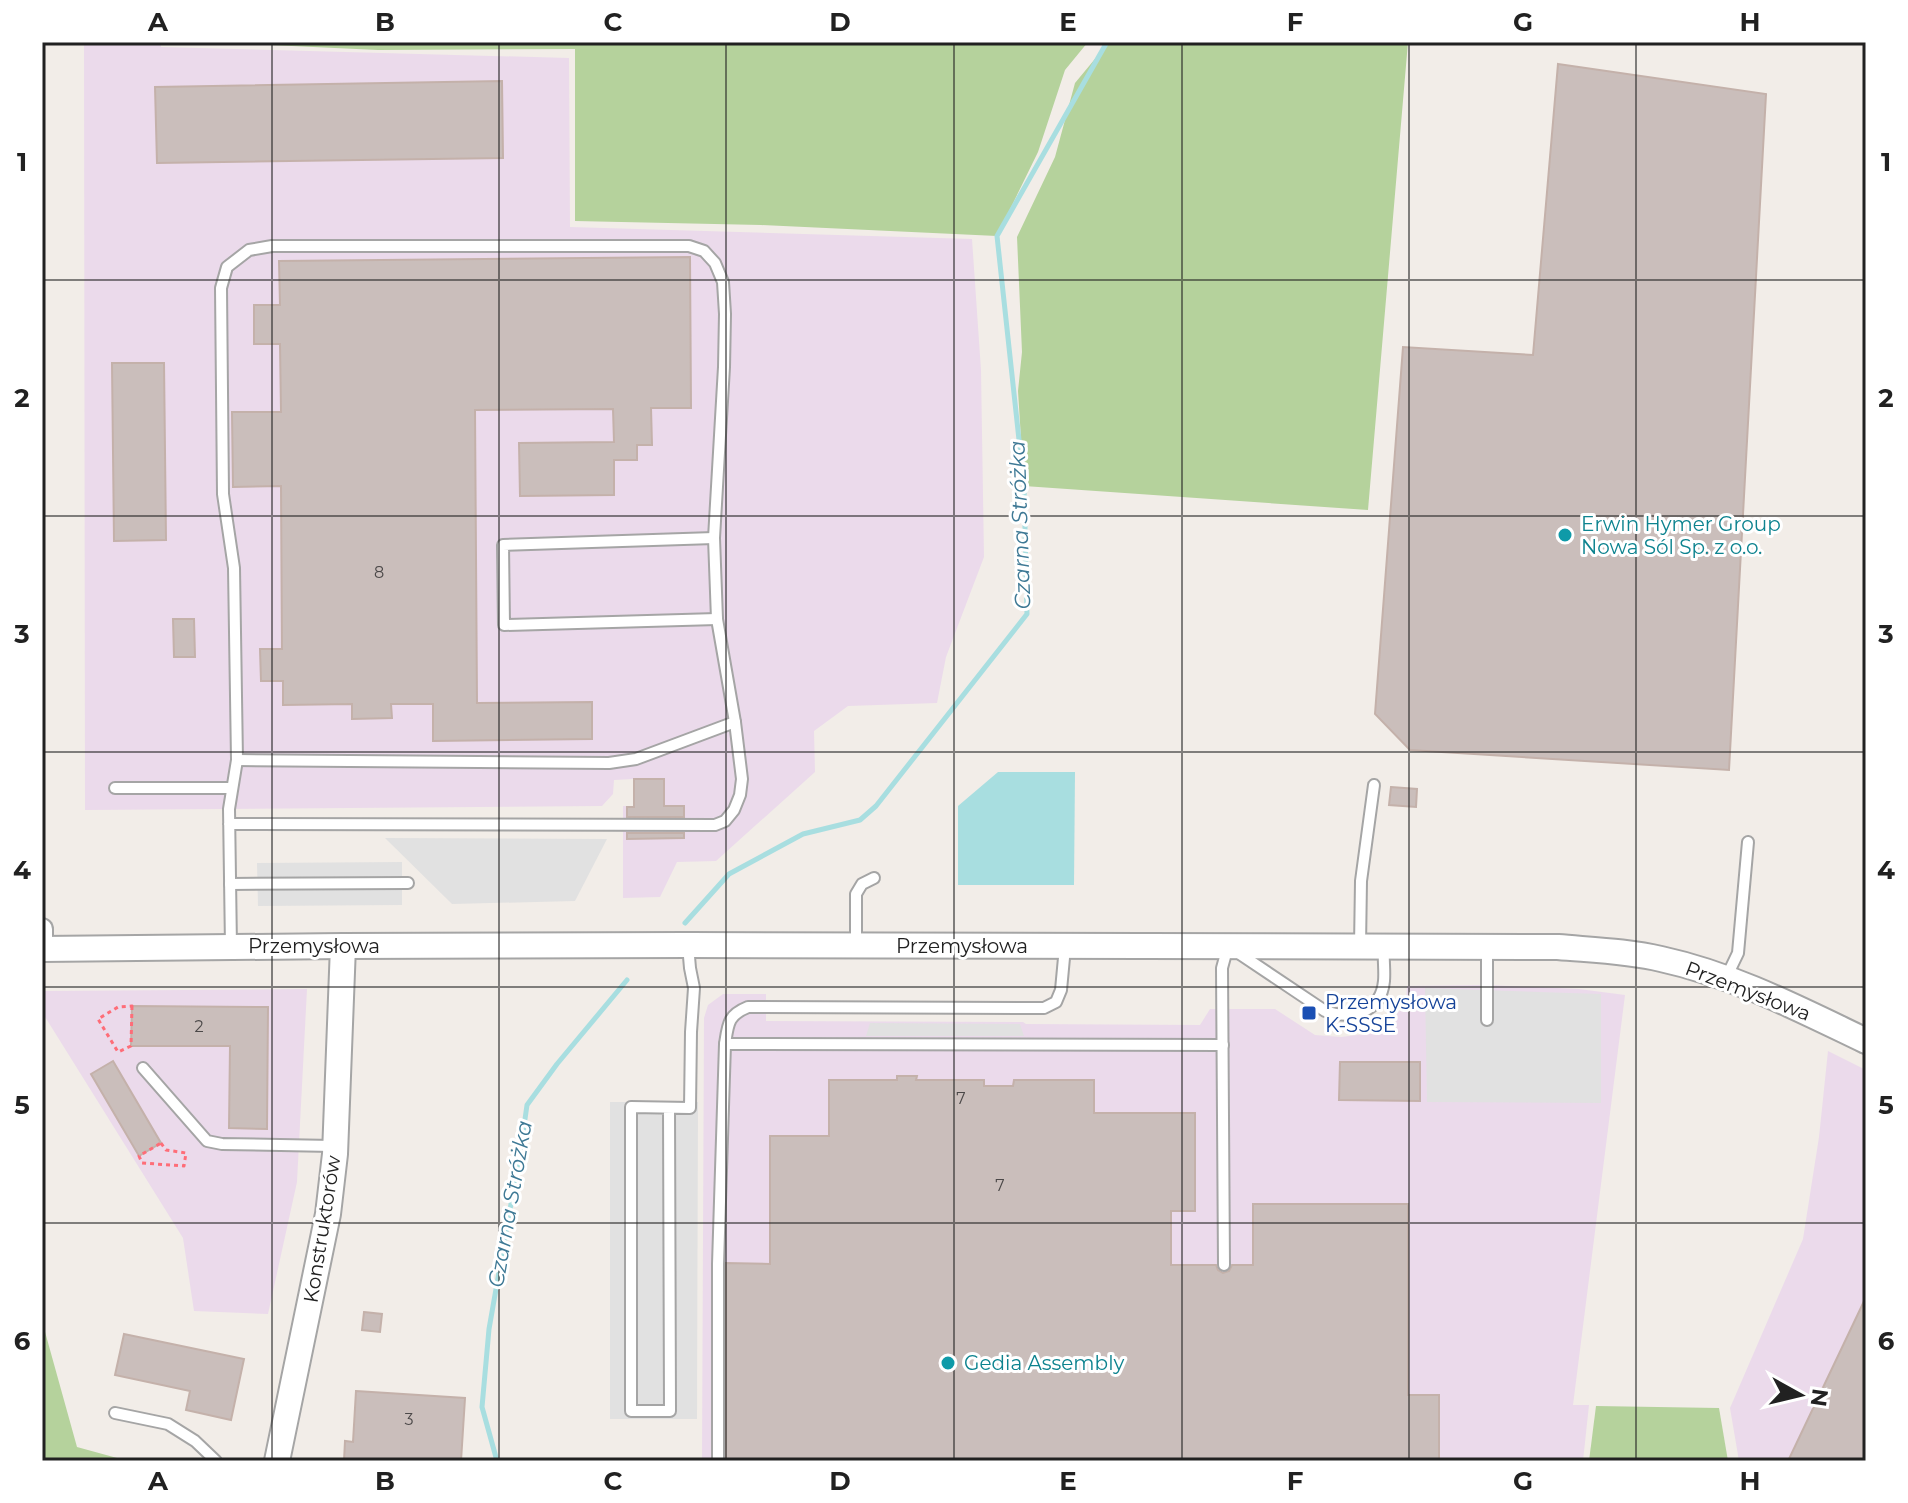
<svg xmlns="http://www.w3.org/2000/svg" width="1908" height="1503" viewBox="0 0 1908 1503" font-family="Montserrat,sans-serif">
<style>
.industrial{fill:#ebdaeb}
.forest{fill:#b5d29c}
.parking{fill:#e1e1e1}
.water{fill:#a8dee0}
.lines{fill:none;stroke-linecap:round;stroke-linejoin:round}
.stream{stroke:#a8dee0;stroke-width:5}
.building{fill:#cabebb;stroke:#c4b1aa;stroke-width:2}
.service-casing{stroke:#a5a5a5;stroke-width:14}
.minor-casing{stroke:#a5a5a5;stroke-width:24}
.tertiary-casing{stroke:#a5a5a5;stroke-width:28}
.path{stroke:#fe6d78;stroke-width:3;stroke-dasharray:4 4;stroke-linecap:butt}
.service{stroke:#fff;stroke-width:10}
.minor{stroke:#fff;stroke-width:20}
.tertiary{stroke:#fff;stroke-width:24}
.grid{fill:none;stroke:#212121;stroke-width:2;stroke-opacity:0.55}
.culture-dot{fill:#0f9aa8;stroke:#fff;stroke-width:3}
.transit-dot{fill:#1a4fb4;stroke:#fff;stroke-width:3}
.labels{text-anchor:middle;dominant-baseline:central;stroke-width:6;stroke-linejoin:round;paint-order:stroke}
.number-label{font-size:16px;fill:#4b4848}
.culture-label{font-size:20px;fill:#0d838f;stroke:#fff;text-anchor:start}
.street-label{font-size:20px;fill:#212121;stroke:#fff}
.transit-label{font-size:20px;fill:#164399;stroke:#fff;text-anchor:start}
.water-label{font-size:22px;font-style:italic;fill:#3e7995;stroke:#fff}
.neatline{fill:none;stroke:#212121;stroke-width:3}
.grid-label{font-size:26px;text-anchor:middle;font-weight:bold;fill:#212121}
</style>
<rect width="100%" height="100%" fill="#f2ede8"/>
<g class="industrial">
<path d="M84 42H161V47L569 58 570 227 972 239 981 370 984 557 946 657 937 703 848 706 814 731 815 772 716 861 677 862 660 897 623 898V806H634L633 779 614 780 613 794 602 806 85 810Z"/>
<path d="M1487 985 1579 989 1625 995 1573 1405H1589L1583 1461H702L704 1018 708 1005 723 994H766V1021L1023 1022 1026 1024 1200 1025 1210 1009H1275L1315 1035 1341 1037 1382 1032 1406 1003 1407 986Z"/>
<path d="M307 989 297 1182 268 1314 194 1311 183 1238 42 1012V991Z"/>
<path d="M1828 1051 1866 1070V1461H1739L1730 1408 1803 1239 1819 1137Z"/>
</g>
<g class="forest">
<path d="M204 42H1088L1065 70 1038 152 997 236 761 225 575 221V49L378 50Z"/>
<path d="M1109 42H1408L1368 510 1024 486 1018 391 1022 352 1017 237 1055 157 1075 83Z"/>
<path d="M42 1321 77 1447 128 1461H42Z"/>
<path d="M1596 1406 1719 1408 1728 1461H1589Z"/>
</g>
<g class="parking">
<path d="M385 838 607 839 575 901 452 904Z"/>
<path d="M402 862V905L258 906 257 863Z"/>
<path d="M1425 988 1601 994V1103L1427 1102Z"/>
<path d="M870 1023 1020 1024 1024 1036H866Z"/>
<path d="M610 1102H698L697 1419H610Z"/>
</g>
<path class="water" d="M998 772H1075L1074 885H958V806Z"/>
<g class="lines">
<g class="stream">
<path d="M685 923 729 874 803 834 860 820 876 806 1027 614 1024 486 997 236 1107 42"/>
<path d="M497 1461 482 1407 489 1329 521 1147 527 1105 557 1064 627 980"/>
</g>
</g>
<g class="building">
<path d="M1558 64 1766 94 1729 770 1410 750 1375 714 1403 347 1533 355Z"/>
<path d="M502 81 503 158 157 163 155 87Z"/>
<path d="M690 257 691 408H651L652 445H637V460H614V495L520 496 519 443 614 442 613 409 475 410 477 703 592 702V739L433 741V704H391L392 718 352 719V704L283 705V681H261L260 649H282L281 486 233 487 232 412H281L280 344H254V305H280L279 261Z"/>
<path d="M112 363H164L166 540 114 541Z"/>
<path d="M173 619H194L195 657H174Z"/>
<path d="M634 779H664V806H684V817H627V807H634Z"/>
<path d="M1391 787 1417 789 1416 807 1389 805Z"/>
<path d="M627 833H684V838L627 839Z"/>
<path d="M132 1006 268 1007 267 1129 229 1128 230 1046H131Z"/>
<path d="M113 1061 161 1143 139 1156 91 1074Z"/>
<path d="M1340 1062H1420V1101L1339 1100Z"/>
<path d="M897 1076H917L916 1080H984V1086H1013L1014 1080H1094V1113H1195V1211H1171V1265H1216L1218 1270 1223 1273 1229 1271 1232 1265H1253V1204H1408V1395H1439V1461H726V1263L770 1264V1136H829V1080H897Z"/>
<path d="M1866 1297V1461H1788Z"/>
<path d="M364 1312 382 1314 380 1332 362 1330Z"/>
<path d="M124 1334 244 1359 231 1420 186 1410 190 1391 115 1375Z"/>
<path d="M356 1391 465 1398 461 1461H344L345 1441 353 1442Z"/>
</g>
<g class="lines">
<g class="service-casing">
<g id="service">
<path d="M714 538 503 545 504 625 717 619"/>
<path d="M237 760 609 763 636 759 735 722"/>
<path d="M115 788H231"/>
<path d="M229 824 715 825 725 821 734 810 740 795 742 779 735 722 717 619 714 538 724 367 725 314 723 282 715 263 704 251 689 246H272L249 250 227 267 221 288 223 494 234 568 237 760 229 809 231 947"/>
<path d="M230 884 408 883"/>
<path d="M856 944V894L862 884 874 878"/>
<path d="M1360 946 1361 881 1374 785"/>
<path d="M1726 978 1738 953 1748 842"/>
<path d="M1487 1020V949"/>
<path d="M725 1044 1223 1045"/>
<path d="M143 1068 207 1141 222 1144 333 1146"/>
<path d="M669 1108 670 1411H631V1107L690 1108 691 1032 694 988 690 968 688 945"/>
<path d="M1224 1265 1222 968 1228 946 1325 1011C1351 1020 1381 1013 1384 981 1385 970 1383 959 1384 948"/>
<path d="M115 1413 168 1424 195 1441 216 1461"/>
<path d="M718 1461V1264L725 1044C728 1024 728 1015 748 1007L1044 1008 1056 1002 1061 990 1065 947"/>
</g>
</g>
<g class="minor-casing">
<path id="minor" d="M42 929V949"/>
</g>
<g class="tertiary-casing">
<g id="tertiary">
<path d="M42 949 343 946 688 945 1558 947C1592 950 1628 951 1661 959 1734 975 1799 1009 1866 1041"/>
<path d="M277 1461 328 1214 335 1154 343 946"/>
</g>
</g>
<g class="path">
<path d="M132 1006 131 1046 118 1052 98 1019 118 1007Z"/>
<path d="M161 1143 166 1150 186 1153 184 1166 142 1163 139 1156Z"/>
</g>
<use href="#service" class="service"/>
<use href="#minor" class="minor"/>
<use href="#tertiary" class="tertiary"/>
</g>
<path class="grid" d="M272 42V1461M499 42V1461M726 42V1461M954 42V1461M1182 42V1461M1409 42V1461M1636 42V1461M42 280H1866M42 516H1866M42 752H1866M42 987H1866M42 1223H1866"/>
<g class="culture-dot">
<circle cx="1565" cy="535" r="8"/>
<circle cx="948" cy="1363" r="8"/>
</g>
<rect class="transit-dot" x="1301" y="1005" width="16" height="16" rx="4"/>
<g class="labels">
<g class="number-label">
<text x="379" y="572">8</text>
<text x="199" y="1026">2</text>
<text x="961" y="1098">7</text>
<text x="1000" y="1185">7</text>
<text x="409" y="1419">3</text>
</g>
<g class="culture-label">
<text x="1581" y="524">Erwin Hymer Group<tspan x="1581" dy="23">Nowa Sól Sp. z o.o.</tspan></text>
<text x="964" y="1363">Gedia Assembly</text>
</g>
<g class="street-label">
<text x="314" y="946">Przemysłowa</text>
<text x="962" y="946">Przemysłowa</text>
<text transform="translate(1748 991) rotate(21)">Przemysłowa</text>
<text transform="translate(322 1229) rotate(-81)">Konstruktorów</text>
</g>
<g class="transit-label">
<text x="1325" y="1002">Przemysłowa<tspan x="1325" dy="23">K-SSSE</tspan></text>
</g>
<g class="water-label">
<text transform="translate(1020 525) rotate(-92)">Czarna Stróżka</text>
<text transform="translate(510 1204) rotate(-80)">Czarna Stróżka</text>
</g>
</g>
<rect width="1908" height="1503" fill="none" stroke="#ffffff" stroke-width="88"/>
<g transform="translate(1800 1395) rotate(98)" stroke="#ffffff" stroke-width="6" paint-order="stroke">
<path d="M0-6L14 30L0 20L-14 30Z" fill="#212121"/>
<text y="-12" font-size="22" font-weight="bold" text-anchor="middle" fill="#212121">N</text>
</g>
<rect x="44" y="44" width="1820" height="1415" class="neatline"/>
<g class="grid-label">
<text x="158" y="31">A</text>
<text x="385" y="31">B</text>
<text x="613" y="31">C</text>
<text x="840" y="31">D</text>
<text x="1068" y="31">E</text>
<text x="1295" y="31">F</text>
<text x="1523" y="31">G</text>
<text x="1750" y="31">H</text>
<text x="22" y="171">1</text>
<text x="1886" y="171">1</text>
<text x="22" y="407">2</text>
<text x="1886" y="407">2</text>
<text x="22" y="643">3</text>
<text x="1886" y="643">3</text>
<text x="22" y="879">4</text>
<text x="1886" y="879">4</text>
<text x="22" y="1114">5</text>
<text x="1886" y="1114">5</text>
<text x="22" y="1350">6</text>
<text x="1886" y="1350">6</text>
<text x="158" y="1490">A</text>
<text x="385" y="1490">B</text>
<text x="613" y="1490">C</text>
<text x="840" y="1490">D</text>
<text x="1068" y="1490">E</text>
<text x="1295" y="1490">F</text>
<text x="1523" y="1490">G</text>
<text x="1750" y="1490">H</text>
</g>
</svg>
